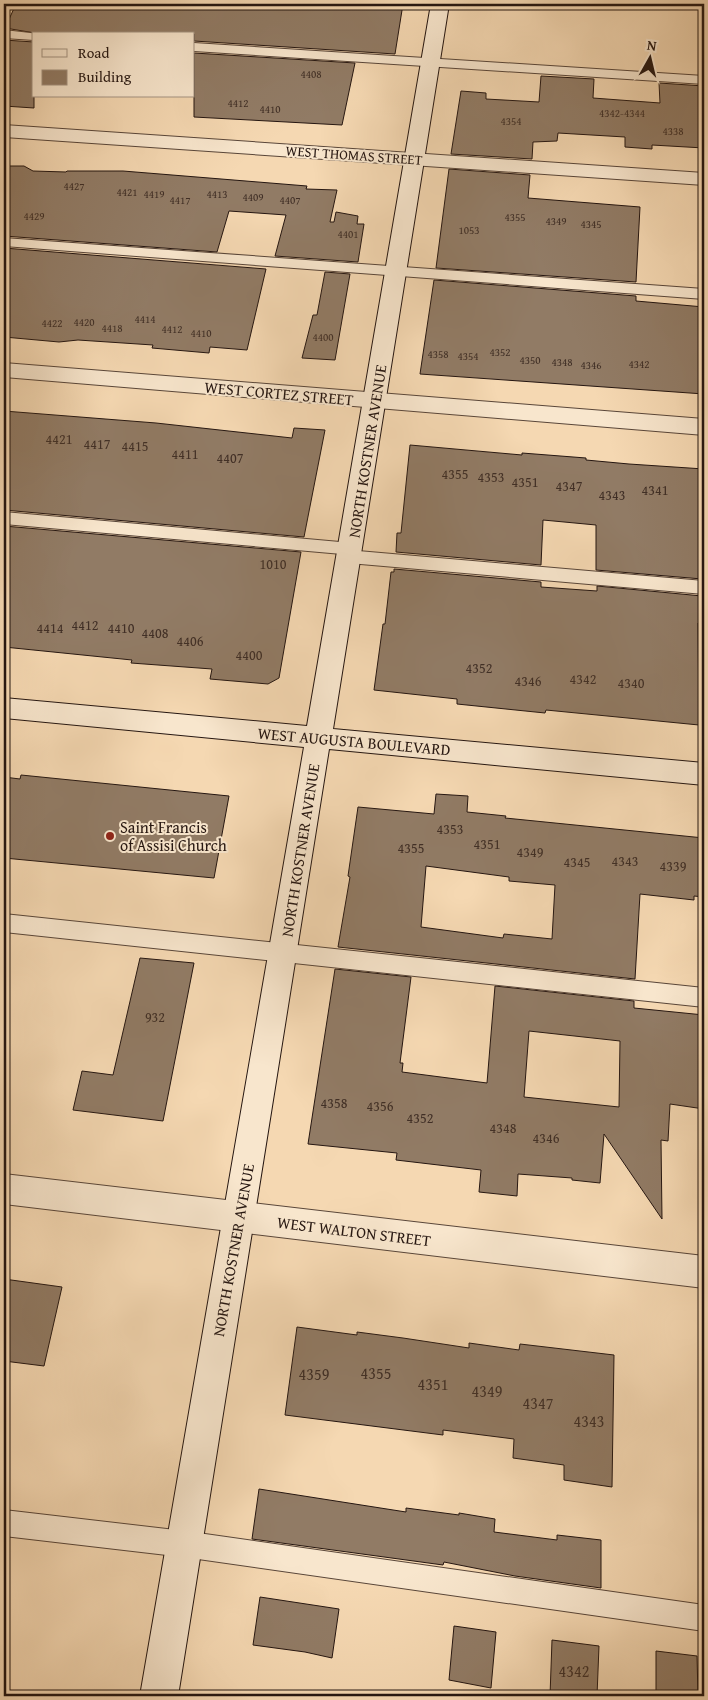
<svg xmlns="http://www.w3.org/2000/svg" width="708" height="1700" viewBox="0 0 708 1700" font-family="'Gentium Book Plus',serif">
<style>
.building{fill:#917b65;stroke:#251611;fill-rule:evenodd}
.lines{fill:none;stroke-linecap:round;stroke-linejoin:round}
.lane-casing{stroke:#594639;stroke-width:2}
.street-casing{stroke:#594639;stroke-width:2}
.secondary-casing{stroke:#251611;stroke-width:2}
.lane{fill:#f8e6cd;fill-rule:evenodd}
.street{fill:#f8e6cd;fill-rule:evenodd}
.secondary{fill:#f8e6cd;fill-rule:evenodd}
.poi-dot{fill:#8f2418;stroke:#f8e6cd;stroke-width:2}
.labels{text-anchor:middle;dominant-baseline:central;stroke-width:4;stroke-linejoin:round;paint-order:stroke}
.far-number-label{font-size:11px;fill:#402f26}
.far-street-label{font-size:14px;fill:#251611;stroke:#f8e6cd}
.number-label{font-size:14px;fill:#402f26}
.street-label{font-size:16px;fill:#251611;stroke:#f8e6cd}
.poi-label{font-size:16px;fill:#251611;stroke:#f8e6cd;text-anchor:start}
.near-number-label{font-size:16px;fill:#402f26}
</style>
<rect width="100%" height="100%" fill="#f5d8b2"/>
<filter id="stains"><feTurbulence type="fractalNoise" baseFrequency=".004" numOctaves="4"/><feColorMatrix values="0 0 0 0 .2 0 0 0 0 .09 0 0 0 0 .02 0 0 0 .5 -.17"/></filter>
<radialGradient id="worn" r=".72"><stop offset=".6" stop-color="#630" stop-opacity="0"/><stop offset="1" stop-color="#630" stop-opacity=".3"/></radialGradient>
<g class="building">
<path d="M16 4H403L395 54 194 41V34H41L5 28Z"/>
<path d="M4 40 34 42V108L4 106Z"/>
<path d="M194 53 355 63 342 125 194 117Z"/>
<path d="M541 76 594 79 593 98 660 103 659 83 704 86V148L652 145V149L625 147V137L558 133 557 141 533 142 532 159 451 154 461 91 486 93V99L539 102Z"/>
<path d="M4 166H24L33 171 66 172 67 171H123L307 186 306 189 337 190 330 222H334L336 212 358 216 357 224H364L358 262 275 256 286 215 229 211 217 252 4 236Z"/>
<path d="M449 169 530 175 528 198 640 207 636 282 436 268Z"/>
<path d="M4 248 266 269 247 350 210 347 209 353 152 348 153 345 78 340 59 342 4 337Z"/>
<path d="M325 272 350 274 335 360 302 358 313 315H317Z"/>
<path d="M434 280 636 296V301L704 307V394L420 374Z"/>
<path d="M4 411 156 423 292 438 294 428 325 430 304 537 4 510Z"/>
<path d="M410 445 522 455V453L586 458V460L629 464 704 469 702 579 596 570V525L543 520 541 565 396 552 397 533H401Z"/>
<path d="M4 526 301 552 279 678 268 684 210 679 212 669 131 663 132 660 4 647Z"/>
<path d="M394 569 541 582V587L597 591V586L702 596 701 623H698L699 725 546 710 545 713 457 704V699L374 690 383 624H385L391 572H394Z"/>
<path d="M21 775 229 796 214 878 4 858V777L20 779Z"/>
<path d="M436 794 468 796 467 812 506 816 505 818 704 838V897L694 896V900L640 894 635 979 338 947 350 877 348 876 358 807 434 814ZM426 866 509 877V881L555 885 552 939 504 934 503 938 421 927Z"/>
<path d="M140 958 194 963 163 1121 73 1110 82 1071 113 1075Z"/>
<path d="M335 969 411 977 400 1063H403L402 1072 487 1083 495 986 634 1001V1008L704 1015V1109L670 1104 668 1141 661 1140 662 1219 604 1134 600 1183 572 1180V1178L518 1174 517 1196 479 1192 481 1170 396 1160 397 1153 308 1144ZM529 1031 620 1041 619 1107 524 1097Z"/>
<path d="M4 1279 62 1287 44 1366 4 1361Z"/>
<path d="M297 1327 357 1335V1332L403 1338 469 1348V1343L519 1350 520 1344 614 1355 612 1487 564 1480V1465L513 1458 514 1439 443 1430V1435L285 1415Z"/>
<path d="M259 1489 406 1512V1508L459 1515V1513L495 1519 494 1532 557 1540V1535L601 1540V1588L515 1576 444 1562 443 1565 252 1539Z"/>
<path d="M260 1597 339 1609 332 1658 305 1652 253 1645Z"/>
<path d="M454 1626 496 1632 491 1688 449 1680Z"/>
<path d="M552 1640 599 1646 597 1696H550Z"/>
<path d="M656 1651 697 1656 698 1696H656Z"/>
</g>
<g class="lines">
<g class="lane-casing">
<g id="lane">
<path d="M4 30 39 34H34V40L4 38Z"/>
<path d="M194 43 704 76V84L194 51Z"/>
<path d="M4 238 704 289V299L4 246Z"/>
<path d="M4 512 351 543 357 545 360 549 358 551 704 581V594L349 563 343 561 340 557 342 554 4 524Z"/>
<path d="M4 914 704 988V1007L4 932Z"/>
<path d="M4 1510 184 1531 704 1605V1631L184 1557 4 1536Z"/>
</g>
</g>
<g class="street-casing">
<g id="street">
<path d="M4 125 704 173V185L4 137Z"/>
<path d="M4 363 704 419V435L4 377Z"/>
<path d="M4 1174 704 1256V1288L4 1204Z"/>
</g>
</g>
<g class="secondary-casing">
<path id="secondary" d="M431 4H449L333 729 704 763V785L329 749 178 1696H140L304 747 4 718V698L307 726Z"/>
</g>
<use href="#lane" class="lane"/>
<use href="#street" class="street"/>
<use href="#secondary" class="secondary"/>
</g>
<circle class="poi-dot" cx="110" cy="836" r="5"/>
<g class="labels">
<g class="far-number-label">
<text x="311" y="74">4408</text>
<text x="238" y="103">4412</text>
<text x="270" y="109">4410</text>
<text x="622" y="113">4342-4344</text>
<text x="511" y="121">4354</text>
<text x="673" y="131">4338</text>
<text x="74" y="186">4427</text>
<text x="127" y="192">4421</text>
<text x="154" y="194">4419</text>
<text x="217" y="194">4413</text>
<text x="253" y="197">4409</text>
<text x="180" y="200">4417</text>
<text x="290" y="200">4407</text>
<text x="34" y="216">4429</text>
<text x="515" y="217">4355</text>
<text x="556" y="221">4349</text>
<text x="591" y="224">4345</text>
<text x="469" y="230">1053</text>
<text x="348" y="234">4401</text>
<text x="145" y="319">4414</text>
<text x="84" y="322">4420</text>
<text x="52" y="323">4422</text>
<text x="112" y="328">4418</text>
<text x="172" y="329">4412</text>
<text x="201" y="333">4410</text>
<text x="323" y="337">4400</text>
<text x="500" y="352">4352</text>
<text x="438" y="354">4358</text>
<text x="468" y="356">4354</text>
<text x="530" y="360">4350</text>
<text x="562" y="362">4348</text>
<text x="639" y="364">4342</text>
<text x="591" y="365">4346</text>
</g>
<g class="far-street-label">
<text transform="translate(354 155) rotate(4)">WEST THOMAS STREET</text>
</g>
<g class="number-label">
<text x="59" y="439">4421</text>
<text x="97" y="444">4417</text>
<text x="135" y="446">4415</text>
<text x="185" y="454">4411</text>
<text x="230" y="458">4407</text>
<text x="455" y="474">4355</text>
<text x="491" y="477">4353</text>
<text x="525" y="482">4351</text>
<text x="569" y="486">4347</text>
<text x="655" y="490">4341</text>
<text x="612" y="495">4343</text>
<text x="273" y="564">1010</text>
<text x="85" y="625">4412</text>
<text x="50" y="628">4414</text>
<text x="121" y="628">4410</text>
<text x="155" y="633">4408</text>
<text x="190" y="641">4406</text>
<text x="249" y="655">4400</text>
<text x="479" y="668">4352</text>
<text x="583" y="679">4342</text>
<text x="528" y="681">4346</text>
<text x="631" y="683">4340</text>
<text x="450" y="829">4353</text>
<text x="487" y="844">4351</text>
<text x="411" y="848">4355</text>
<text x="530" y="852">4349</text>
<text x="625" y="861">4343</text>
<text x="577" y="862">4345</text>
<text x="673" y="866">4339</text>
<text x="155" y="1017">932</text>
<text x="334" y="1103">4358</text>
<text x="380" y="1106">4356</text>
<text x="420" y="1118">4352</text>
<text x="503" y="1128">4348</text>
<text x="546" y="1138">4346</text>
</g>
<g class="street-label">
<text transform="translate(279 393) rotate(5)">WEST CORTEZ STREET</text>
<text transform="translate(367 451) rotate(-81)">NORTH KOSTNER AVENUE</text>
<text transform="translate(354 741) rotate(5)">WEST AUGUSTA BOULEVARD</text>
<text transform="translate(300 850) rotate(-81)">NORTH KOSTNER AVENUE</text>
<text transform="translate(354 1231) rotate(7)">WEST WALTON STREET</text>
<text transform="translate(233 1250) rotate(-80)">NORTH KOSTNER AVENUE</text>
</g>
<g class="poi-label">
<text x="120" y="827">Saint Francis<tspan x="120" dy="18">of Assisi Church</tspan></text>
</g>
<g class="near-number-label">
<text x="376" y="1373">4355</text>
<text x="314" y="1374">4359</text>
<text x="433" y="1384">4351</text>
<text x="487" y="1391">4349</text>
<text x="538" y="1403">4347</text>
<text x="589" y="1421">4343</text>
<text x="574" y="1671">4342</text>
</g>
</g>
<rect width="708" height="1700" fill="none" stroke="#f5d8b2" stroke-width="20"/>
<rect x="5" y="5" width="698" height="1690" fill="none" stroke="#251611" stroke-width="2.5"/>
<rect x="10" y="10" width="688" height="1680" fill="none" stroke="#251611"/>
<rect x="32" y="32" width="162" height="65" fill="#f8e6cd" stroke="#a49382"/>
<rect x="42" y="49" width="25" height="8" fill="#f8e6cd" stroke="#a49382"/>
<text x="78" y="58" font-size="15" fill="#251611">Road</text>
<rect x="42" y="70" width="25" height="15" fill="#917b65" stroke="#a49382"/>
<text x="78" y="82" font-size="15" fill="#251611">Building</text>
<g transform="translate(650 58) rotate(8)" stroke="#f8e6cd" stroke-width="4" paint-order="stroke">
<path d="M0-4L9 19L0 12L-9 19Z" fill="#251611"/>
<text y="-8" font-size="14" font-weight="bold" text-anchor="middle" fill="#251611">N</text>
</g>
<rect width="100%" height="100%" filter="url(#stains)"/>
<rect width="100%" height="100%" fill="url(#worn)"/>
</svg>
